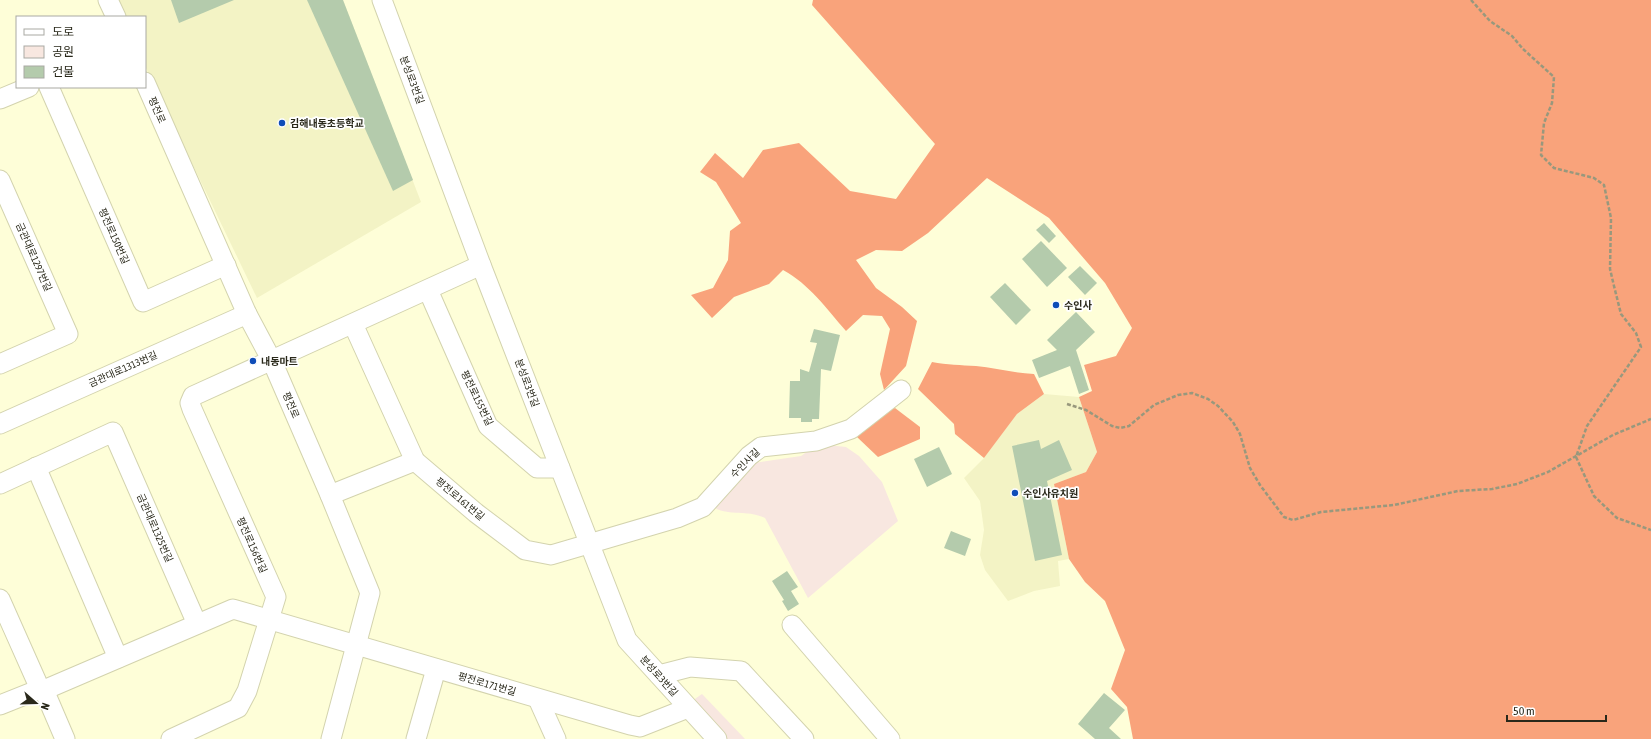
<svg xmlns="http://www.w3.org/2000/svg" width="1651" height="739" viewBox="0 0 1651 739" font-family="'Asap Condensed','Noto Sans KR',sans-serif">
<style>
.built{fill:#f3f3c5}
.green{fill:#f8e7e0}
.forest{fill:#f9a37b}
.building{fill:#b4cbac}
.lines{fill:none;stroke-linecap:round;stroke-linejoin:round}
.minor-casing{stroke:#d3d3ae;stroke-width:21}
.path{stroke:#98987d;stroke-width:2.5;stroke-dasharray:4 2;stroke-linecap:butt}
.minor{stroke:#fff;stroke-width:19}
.poi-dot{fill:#0f4db8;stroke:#fff;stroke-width:1.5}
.labels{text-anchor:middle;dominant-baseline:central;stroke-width:3.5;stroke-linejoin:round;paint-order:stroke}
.street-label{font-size:10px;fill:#29281a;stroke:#fff}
.poi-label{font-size:10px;font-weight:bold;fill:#29281a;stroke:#fff;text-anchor:start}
</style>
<rect width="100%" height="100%" fill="#fefed8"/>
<g class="built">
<path d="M113 0H343L421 202 257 298 145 66V17H121Z"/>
<path d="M1044 394 1079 397 1097 452 1086 472 1054 484 1069 559 1058 561 1060 586 1034 591 1008 601 985 570 980 555 984 530 980 501 964 478 984 458 1017 414Z"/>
</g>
<g class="green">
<path d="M818 444 846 447 859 456 882 482 898 521 808 598 765 518C746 509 730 517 713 507L747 464 801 456Z"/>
<path d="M702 694 745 739H726L692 701Z"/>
</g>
<g class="forest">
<path d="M813 0H1651V739H1133L1127 707 1111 689 1125 650 1105 601 1085 582 1069 559 1054 484 1086 472 1097 452 1079 397 1092 391 1084 365 1116 356 1132 328 1105 283 1049 218 987 178 928 233 902 251 876 250 856 260 876 288 902 307 917 321 906 366 884 390 880 374 890 329 882 316 863 315 846 331C827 309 809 284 783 270L769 284 734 297 712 318 691 295 713 288 728 260 730 231 741 223 716 182 700 172 715 153 743 178 763 150 799 143 850 191 896 199 935 144 812 5Z"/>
<path d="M932 362C947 365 961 365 976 366 995 368 1014 373 1034 374L1044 394 1017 414 984 458 955 434 954 424 918 389Z"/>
<path d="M895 408 920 427V439L878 457 857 437 884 412Z"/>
</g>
<g class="building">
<path d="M171 0H234L179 23Z"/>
<path d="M307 0H343L413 180 393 191Z"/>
<path d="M1044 223 1056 236 1049 243 1036 230Z"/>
<path d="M1041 241 1067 268 1047 287 1022 259Z"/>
<path d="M1080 266 1097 283 1085 295 1068 277Z"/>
<path d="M1005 283 1031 310 1016 325 990 297Z"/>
<path d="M1076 312 1095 332 1076 350 1089 390 1079 394 1070 366 1039 378 1032 360 1057 350 1047 340Z"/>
<path d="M814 329 840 335 831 371 821 369 819 419H812V422H801V418H789L790 381H800V369L809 372 817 343 810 342Z"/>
<path d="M1039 440 1041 449 1059 440 1072 470 1047 481 1062 555 1035 561 1012 446Z"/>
<path d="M939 447 952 474 927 487 914 459Z"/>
<path d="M951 531 971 539 965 556 944 548Z"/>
<path d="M787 571 798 587 791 591 799 604 788 611 782 601 784 600 772 581Z"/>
<path d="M1104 693 1125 710 1109 728 1121 739H1095L1078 724Z"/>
</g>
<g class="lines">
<g class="minor-casing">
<g id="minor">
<path d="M108 0 116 17"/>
<path d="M382 0 481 265 627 640 717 739"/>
<path d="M145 82 247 314 272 361 330 495 370 593 331 739"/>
<path d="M49 87 143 302 226 265"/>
<path d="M0 99 29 87"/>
<path d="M0 180 68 334 0 364"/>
<path d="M428 290 488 426 537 468H560"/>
<path d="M353 324 415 461 476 513 525 550 551 555 677 518 703 507 749 456 761 447 816 441 851 429 901 390"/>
<path d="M0 424 247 314"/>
<path d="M36 467 118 658"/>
<path d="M0 484 113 432 197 624"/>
<path d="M330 495 415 461"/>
<path d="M0 599 40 689"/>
<path d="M792 625 890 739"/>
<path d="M659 675 690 667 741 671 804 739"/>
<path d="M44 690 65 739"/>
<path d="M538 699 556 739"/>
<path d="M0 705 40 689 44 690 233 609 630 725 640 727 688 708"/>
<path d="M171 739 238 708 247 691 276 597 192 409 190 403 193 396 481 265"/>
<path d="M416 739 436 669"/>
</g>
</g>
<g class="path">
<path d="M1471 0 1490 21 1512 36 1523 49 1554 77 1552 103 1544 123 1541 155 1554 168 1594 178 1604 185 1611 218 1610 269 1614 286 1621 314 1636 333 1641 347 1587 426 1576 457 1594 496 1617 518 1651 530"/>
<path d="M1067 404 1086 410 1112 426 1120 428 1129 426 1154 405 1178 395 1192 393 1208 399 1218 406 1233 422 1240 434 1250 468 1260 485 1284 517 1293 520 1321 512 1394 505 1458 491 1492 489 1517 484 1548 472 1613 435 1651 419"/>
</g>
<use href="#minor" class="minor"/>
</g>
<g class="poi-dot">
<circle cx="282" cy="123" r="4"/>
<circle cx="1056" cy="305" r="4"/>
<circle cx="253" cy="361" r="4"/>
<circle cx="1015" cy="493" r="4"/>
</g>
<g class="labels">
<g class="street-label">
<text transform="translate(412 80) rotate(69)">분성로3번길</text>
<text transform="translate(157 110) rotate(66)">평전로</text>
<text transform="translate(114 236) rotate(66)">평전로150번길</text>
<text transform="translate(34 257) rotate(66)">금관대로1297번길</text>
<text transform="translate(123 369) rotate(-24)">금관대로1313번길</text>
<text transform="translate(527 383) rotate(69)">분성로3번길</text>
<text transform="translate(477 398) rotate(64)">평전로155번길</text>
<text transform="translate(291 405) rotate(67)">평전로</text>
<text transform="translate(745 463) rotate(-45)">수인사길</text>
<text transform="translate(460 499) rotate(40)">평전로161번길</text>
<text transform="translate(155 528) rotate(66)">금관대로1325번길</text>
<text transform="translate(252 545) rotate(66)">평전로156번길</text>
<text transform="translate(659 676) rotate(48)">분성로3번길</text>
<text transform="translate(487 684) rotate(16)">평전로171번길</text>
</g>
<g class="poi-label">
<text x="290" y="123">김해내동초등학교</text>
<text x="1064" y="305">수인사</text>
<text x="261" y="361">내동마트</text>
<text x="1023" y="493">수인사유치원</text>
</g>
</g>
<rect x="16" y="16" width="130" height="72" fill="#ffffff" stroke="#a9a9a3"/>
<rect x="24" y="29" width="20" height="6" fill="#ffffff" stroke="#a9a9a3"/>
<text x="52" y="36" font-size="12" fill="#29281a">도로</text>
<rect x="24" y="46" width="20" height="12" fill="#f8e7e0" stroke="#a9a9a3"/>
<text x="52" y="56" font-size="12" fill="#29281a">공원</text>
<rect x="24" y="66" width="20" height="12" fill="#b4cbac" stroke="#a9a9a3"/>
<text x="52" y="76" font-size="12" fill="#29281a">건물</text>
<g transform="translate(36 703) rotate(110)" stroke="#ffffff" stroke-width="3" paint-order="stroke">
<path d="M0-3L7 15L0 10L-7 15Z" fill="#29281a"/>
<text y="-6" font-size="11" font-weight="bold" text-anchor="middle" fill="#29281a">N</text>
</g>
<path d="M1507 715v6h99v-6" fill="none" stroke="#29281a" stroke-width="2"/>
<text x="1513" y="715" font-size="12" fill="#29281a" stroke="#ffffff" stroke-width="3" paint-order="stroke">50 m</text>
</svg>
